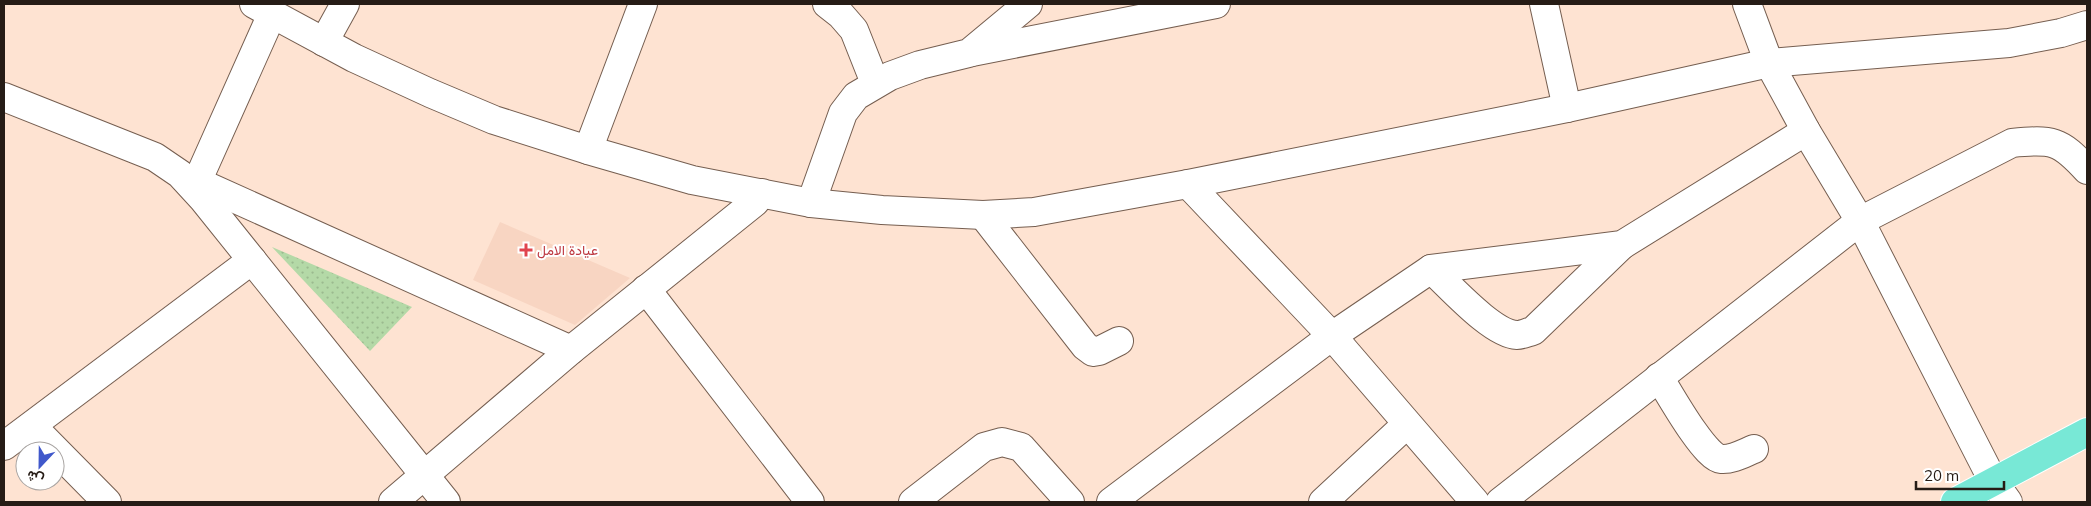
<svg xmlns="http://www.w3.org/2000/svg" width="2091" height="506" viewBox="0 0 2091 506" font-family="Mulish,Vazirmatn,sans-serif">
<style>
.built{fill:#f8d5c2}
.grass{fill:url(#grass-dots)}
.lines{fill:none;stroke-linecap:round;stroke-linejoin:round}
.minor-casing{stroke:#755e50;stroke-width:30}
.major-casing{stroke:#fff;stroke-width:30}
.minor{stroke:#fff;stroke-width:28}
.major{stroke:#78e8d6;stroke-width:28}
.health-dot{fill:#e0444e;stroke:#fff;stroke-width:2}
.labels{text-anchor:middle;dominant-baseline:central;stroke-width:4;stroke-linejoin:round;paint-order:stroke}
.health-label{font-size:14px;fill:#be3a42;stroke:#fff;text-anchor:start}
</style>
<defs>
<pattern id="grass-dots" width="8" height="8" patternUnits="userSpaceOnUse" patternTransform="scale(1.25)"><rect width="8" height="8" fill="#b4d9a7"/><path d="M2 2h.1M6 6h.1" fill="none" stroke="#9bba8f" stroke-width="1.8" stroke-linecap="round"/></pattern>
</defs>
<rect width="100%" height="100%" fill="#fee3d2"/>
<path class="built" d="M500 222 630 278 575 325 473 280Z"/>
<path class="grass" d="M272 247 412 307 370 351Z"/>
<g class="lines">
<g class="minor-casing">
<g id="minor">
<path d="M254 4 354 58 430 93 494 120 588 150 692 180 811 203 882 210 983 215 1034 212 1188 184 1567 108 1769 63 2009 43 2061 33 2087 25"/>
<path d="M827 4 841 15 854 30 875 83"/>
<path d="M1544 4 1567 108"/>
<path d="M1747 4 1769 63 1806 131 1860 221 1993 481 2008 502"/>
<path d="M324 42 345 4"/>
<path d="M972 52 1216 4"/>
<path d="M4 97 155 157 180 174 203 199 446 502"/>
<path d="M588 150 643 4"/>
<path d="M189 178 571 350"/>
<path d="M197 182 272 14"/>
<path d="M1188 184 1332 336 1475 502"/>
<path d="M811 203 843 113 856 96 890 76 920 65 969 53 1028 4"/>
<path d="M983 215 1085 346 1093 352 1099 351 1119 341"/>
<path d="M1431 269C1450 286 1492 334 1517 335 1522 335 1528 332 1533 331L1622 245"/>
<path d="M646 289 810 502"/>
<path d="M1659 377C1669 393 1705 458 1721 459 1732 460 1744 453 1754 449"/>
<path d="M32 426 107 502"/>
<path d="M4 446 252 260"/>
<path d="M393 502 571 350 755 202 762 193"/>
<path d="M913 502 984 447 1002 442 1021 447 1070 502"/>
<path d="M1111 502 1332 336 1431 269 1622 245 1806 131"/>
<path d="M1323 502 1407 424"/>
<path d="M1500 502 1860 221 2012 143C2052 139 2060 140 2087 170"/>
</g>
</g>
<g class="major-casing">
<path id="major" d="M1955 502 2087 432"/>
</g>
<use href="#minor" class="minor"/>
<use href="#major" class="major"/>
</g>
<path class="health-dot" d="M523.5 242.5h5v5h5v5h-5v5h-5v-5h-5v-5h5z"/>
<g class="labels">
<g class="health-label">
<text x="537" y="250">عيادة الامل</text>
</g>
</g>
<rect width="2091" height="506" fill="none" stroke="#261c16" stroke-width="10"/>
<g transform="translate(40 466) rotate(202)"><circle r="24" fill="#ffffff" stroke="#a8a4a2"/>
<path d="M0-4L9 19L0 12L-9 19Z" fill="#4058cb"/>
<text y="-8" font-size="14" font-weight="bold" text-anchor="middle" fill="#261c16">ش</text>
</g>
<path d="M1916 481v8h88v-8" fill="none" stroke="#261c16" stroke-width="2.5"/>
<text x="1924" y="481" font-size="15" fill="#261c16" stroke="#ffffff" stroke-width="4" paint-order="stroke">20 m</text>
</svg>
